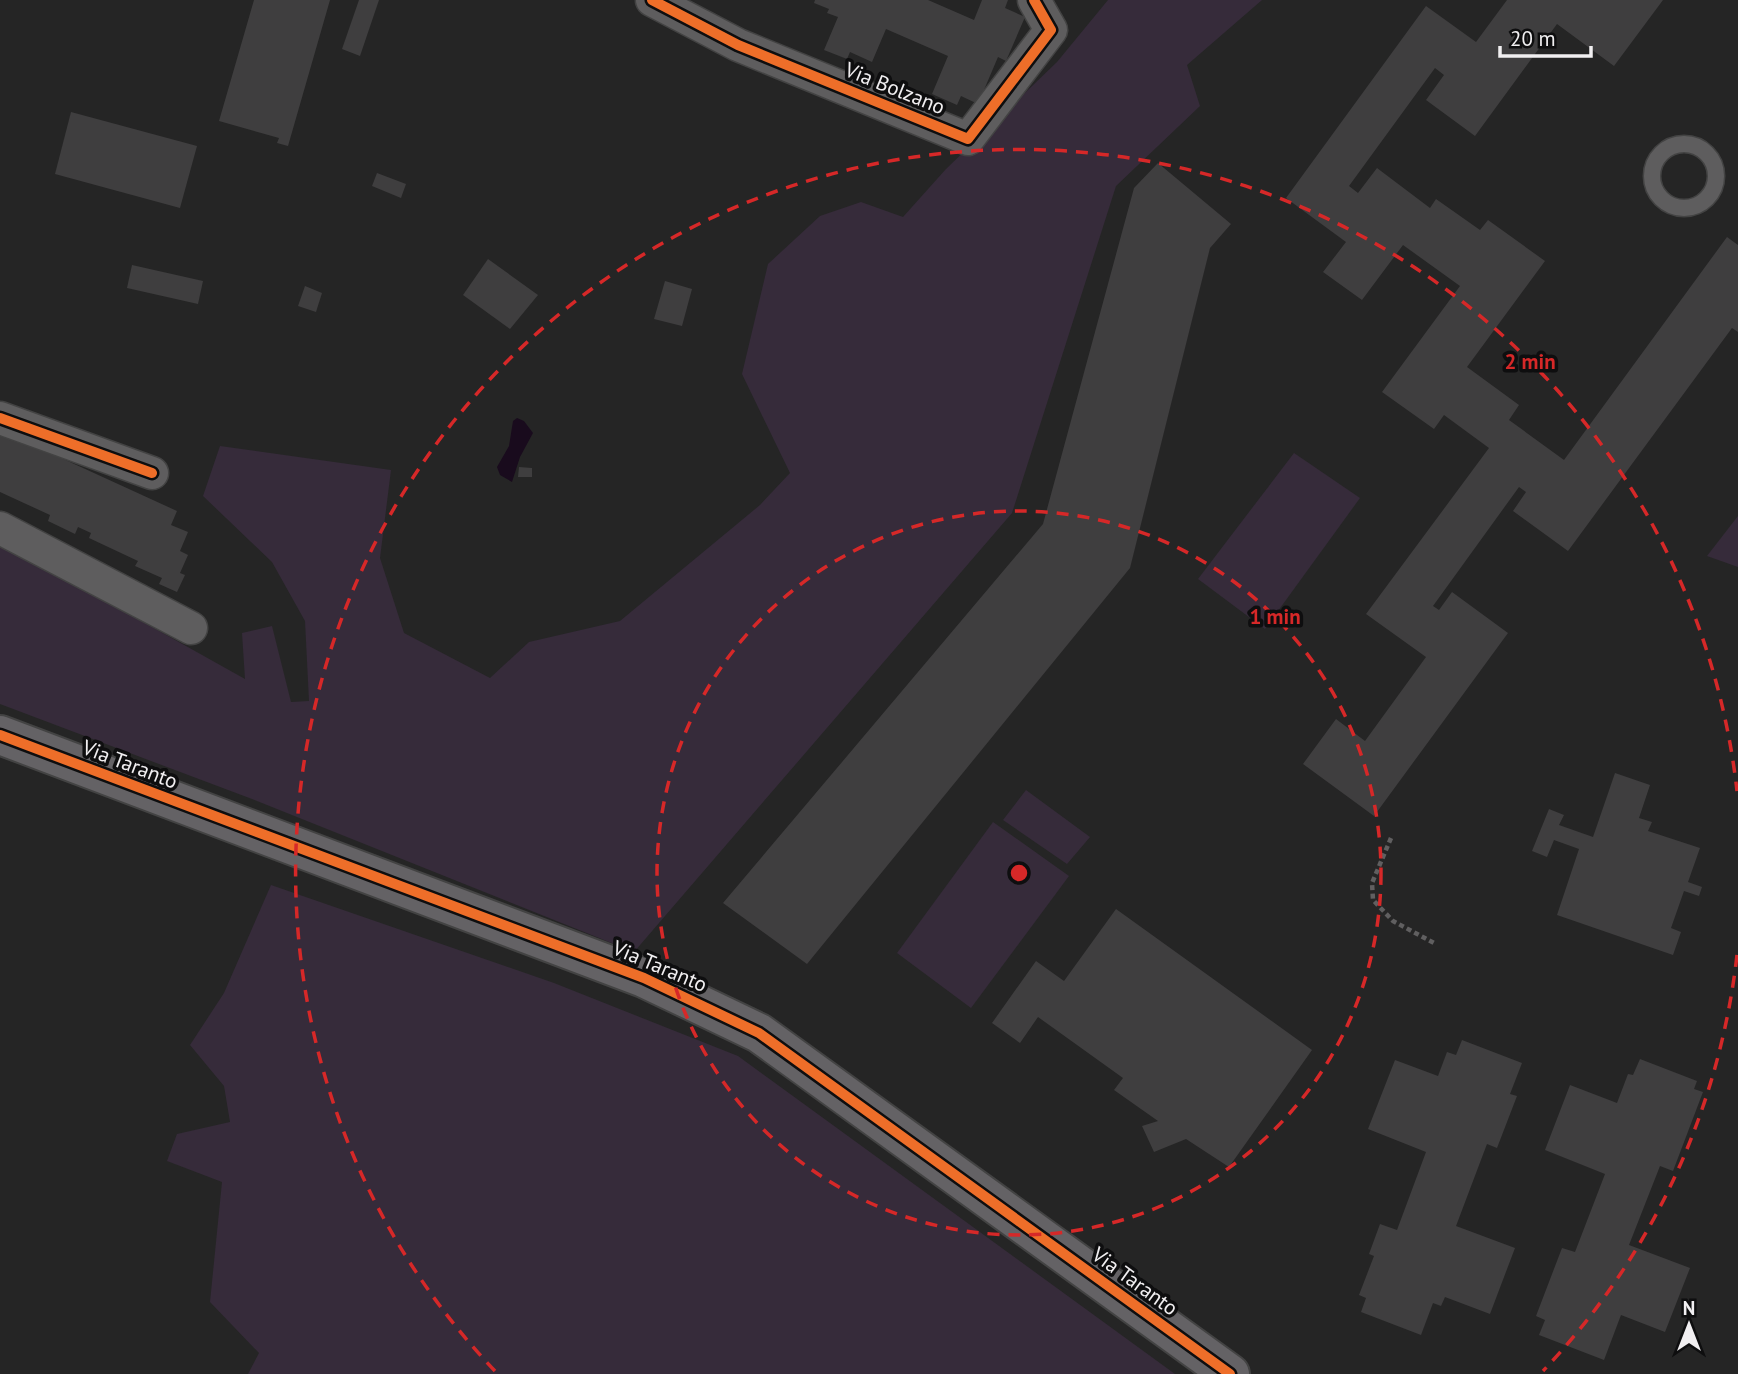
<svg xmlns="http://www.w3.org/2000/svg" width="1738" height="1374" viewBox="0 0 1738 1374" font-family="'PT Sans',sans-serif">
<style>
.green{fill:#362b3a}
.water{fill:#190b1d}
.building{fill:#3f3e3f}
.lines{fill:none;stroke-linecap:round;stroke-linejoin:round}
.lane-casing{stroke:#434343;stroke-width:19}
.street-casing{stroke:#434343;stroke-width:35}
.secondary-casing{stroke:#434343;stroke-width:42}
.path{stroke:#605f60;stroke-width:4.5;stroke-dasharray:5 3.5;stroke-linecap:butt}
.lane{stroke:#5e5d5e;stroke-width:16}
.street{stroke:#5e5d5e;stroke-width:32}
.secondary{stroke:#646265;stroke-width:38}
.cycleway-casing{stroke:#0e0e0f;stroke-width:15}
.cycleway{stroke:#ee6e29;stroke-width:10}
.ring{fill:none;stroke:#d62828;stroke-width:3.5;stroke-dasharray:12 9}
.labels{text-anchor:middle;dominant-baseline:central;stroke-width:7;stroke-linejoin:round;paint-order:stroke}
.street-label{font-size:21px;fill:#f1eff1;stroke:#0e0e0f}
.centre{fill:#d62828;stroke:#0e0e0f;stroke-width:3.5}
.ring-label{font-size:21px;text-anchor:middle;font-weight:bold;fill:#d62828;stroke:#0e0e0f;stroke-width:7;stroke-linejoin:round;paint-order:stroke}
</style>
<rect width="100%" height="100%" fill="#252525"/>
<g class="green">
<path d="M1108 0H1262L1187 65 1200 106 1116 186 1012 513 634 952 257 801 0 704V542L245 679 242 633 272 626 291 702 309 701 305 621 272 562 203 496 220 446 391 470 380 558 404 633 490 678 529 642 620 621 760 505 790 473 742 374 768 264 820 216 861 202 903 217 946 169 1057 62Z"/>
<path d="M1294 453 1360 498 1265 629 1198 579Z"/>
<path d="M1738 516V567L1707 556Z"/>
<path d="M1026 790 1090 837 1067 864 1003 820Z"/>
<path d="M993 822 1069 876 971 1008 897 953Z"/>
<path d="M271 885 554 983 738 1056 1175 1374H248L259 1353 210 1302 222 1182 167 1161 177 1134 230 1122 224 1086 190 1045 224 993Z"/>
</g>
<path class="water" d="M517 418 524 421 533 433 520 457 512 482 500 475 497 467 509 446 513 421Z"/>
<g class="building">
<path d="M254 0H330L288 146 277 143 279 138 219 121Z"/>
<path d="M359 0H379L360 56 342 49Z"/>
<path d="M815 0H928L974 20 982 0H1008L1005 8 1025 17 1006 61 998 57 978 104 961 96 957 105 932 94 948 56 886 29 872 62 850 52 847 59 824 50 838 17 827 13 829 9 814 3Z"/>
<path d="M1507 0H1663L1614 66 1557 24 1475 136 1426 100 1444 75 1435 68 1349 186 1358 193 1377 168 1430 208 1436 199 1480 230 1488 220 1545 261 1467 367 1519 405 1509 420 1564 460 1727 237 1738 245V332L1732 328 1568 551 1513 511 1526 492 1519 487 1433 606 1439 610 1452 592 1508 633 1374 816 1303 764 1336 719 1365 741 1426 657 1366 614 1489 448 1444 415 1434 429 1382 392 1460 286 1403 245 1362 300 1323 272 1346 242 1286 198 1426 6 1476 42Z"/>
<path d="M71 112 197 146 180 208 55 174Z"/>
<path d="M1158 163 1231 224 1210 248 1130 568 807 964 723 903 1043 524 1134 188Z"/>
<path d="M377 173 406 184 401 198 372 186Z"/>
<path d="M488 259 538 295 510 329 463 295Z"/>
<path d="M132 265 203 281 198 304 127 288Z"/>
<path d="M665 281 692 289 682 326 654 319Z"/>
<path d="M305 286 322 293 316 312 298 306Z"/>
<path d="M0 430 177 511 171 525 188 532 180 551 188 555 180 573 185 575 177 592 159 584 162 578 135 566 138 561 89 538 91 533 78 527 75 534 48 521 50 515 0 492Z"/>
<path d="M519 467 532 468V477H518Z"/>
<path d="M1615 773 1650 785 1639 818 1652 822 1648 831 1700 848 1688 882 1702 887 1699 896 1684 891 1671 928 1681 932 1673 955 1557 915 1579 849 1554 840 1547 857 1532 851 1549 809 1564 815 1559 825 1593 837Z"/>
<path d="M1116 909 1312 1050 1229 1167 1186 1139 1154 1152 1142 1126 1158 1121 1114 1090 1123 1078 1038 1017 1020 1043 992 1023 1036 961 1064 981Z"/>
<path d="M1462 1040 1522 1063 1510 1094 1517 1096 1497 1148 1487 1144 1456 1226 1515 1248 1490 1314 1445 1297 1441 1306 1433 1303 1421 1335 1361 1312 1366 1298 1359 1295 1374 1256 1369 1254 1380 1224 1397 1230 1426 1152 1368 1129 1395 1060 1438 1076 1447 1052 1456 1055Z"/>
<path d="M1640 1059 1697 1081 1694 1089 1703 1092 1673 1171 1660 1166 1629 1245 1690 1268 1665 1332 1621 1315 1604 1360 1539 1335 1545 1320 1536 1316 1562 1248 1575 1252 1605 1174 1545 1150 1570 1085 1617 1103 1628 1074 1633 1075Z"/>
</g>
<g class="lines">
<g class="lane-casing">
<circle id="lane" cx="1684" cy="176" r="32"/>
</g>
<g class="street-casing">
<g id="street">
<path d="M652 0 738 45 968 139 1051 30 1034 0"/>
<path d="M0 418 152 473"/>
<path d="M0 528 191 628"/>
</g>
</g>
<g class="secondary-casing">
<path id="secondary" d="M0 735 644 978 759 1033 1230 1374"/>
</g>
<path class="path" d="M1391 838 1372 883 1373 900 1393 921 1434 943"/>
<use href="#lane" class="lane"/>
<use href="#street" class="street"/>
<use href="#secondary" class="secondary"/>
<g class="cycleway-casing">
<g id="cycleway">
<path d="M652 0 738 45 968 139 1051 30 1034 0"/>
<path d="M0 418 152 473"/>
<path d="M0 735 644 978 759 1033 1230 1374"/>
</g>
</g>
<use href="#cycleway" class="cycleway"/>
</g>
<g class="ring">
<circle cx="1019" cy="873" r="362"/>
<path d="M1737 955A723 723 0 0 1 1543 1371M495 1371A723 723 0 1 1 1737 791"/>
</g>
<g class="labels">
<g class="street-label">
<text transform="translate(895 88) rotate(22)">Via Bolzano</text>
<text transform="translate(130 764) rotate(21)">Via Taranto</text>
<text transform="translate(660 966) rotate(23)">Via Taranto</text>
<text transform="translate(1135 1281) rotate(36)">Via Taranto</text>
</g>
</g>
<circle cx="1019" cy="873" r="10" class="centre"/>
<g class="ring-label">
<text x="1530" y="369">2 min</text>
<text x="1275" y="624">1 min</text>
</g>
<g transform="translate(1689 1325)" stroke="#0e0e0f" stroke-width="5" paint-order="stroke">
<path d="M0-5L12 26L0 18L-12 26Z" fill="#f1eff1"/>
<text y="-10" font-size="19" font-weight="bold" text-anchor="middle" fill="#f1eff1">N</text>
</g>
<path d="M1500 46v10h91v-10" fill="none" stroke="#f1eff1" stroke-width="3.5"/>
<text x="1510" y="46" font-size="21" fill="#f1eff1" stroke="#0e0e0f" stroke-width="5" paint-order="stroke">20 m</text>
</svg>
